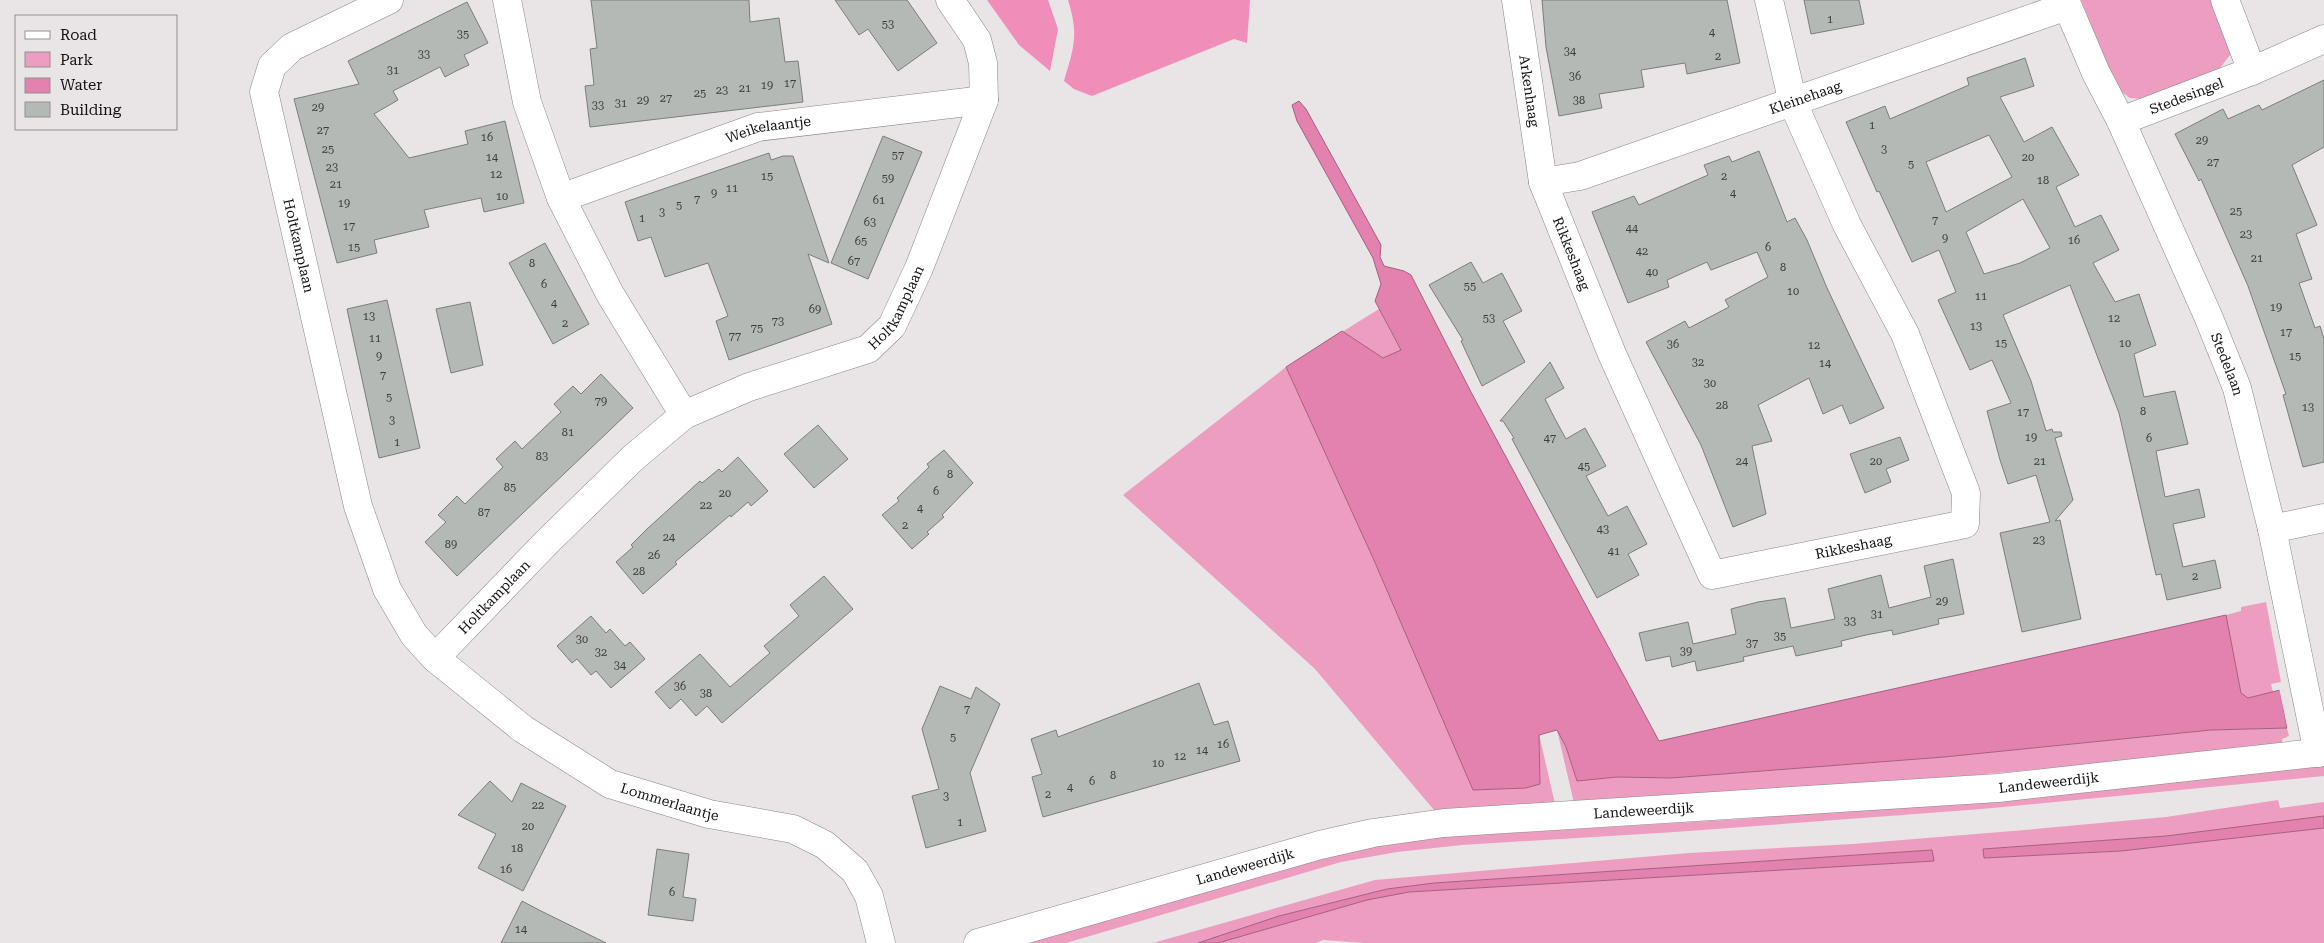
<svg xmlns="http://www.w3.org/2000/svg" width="2324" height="943" viewBox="0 0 2324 943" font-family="'Roboto Serif',serif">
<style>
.green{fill:#ed9dc0}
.forest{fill:#f08db9}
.water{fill:#e382ae;stroke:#a5607f}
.pier{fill:#e9e4e6}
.building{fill:#b5b9b6;stroke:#7b7e7b;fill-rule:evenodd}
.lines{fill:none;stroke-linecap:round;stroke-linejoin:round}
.minor-casing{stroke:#8a8587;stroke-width:29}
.minor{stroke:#fff;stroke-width:28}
.labels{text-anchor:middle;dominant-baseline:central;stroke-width:5;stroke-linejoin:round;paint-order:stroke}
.number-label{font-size:11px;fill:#3c3c3b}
.street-label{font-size:14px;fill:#131212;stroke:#e9e4e6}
</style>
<rect width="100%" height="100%" fill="#e9e4e6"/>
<g class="green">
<path d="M2081 0H2216L2231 48 2230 55 2220 68 2144 99 2130 98 2116 88Z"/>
<path d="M1379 309 1401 350 1383 358 1342 332Z"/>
<path d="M1286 367 1373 558 1473 790 1526 788 1540 784 1539 734 1555 804 1434 810 1315 669 1123 495Z"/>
<path d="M2266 602 2281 682 2271 684 2273 692 2248 698 2241 693 2226 615 2241 611V607Z"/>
<path d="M2287 728 2289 736 2282 739 2283 746 1965 776 1574 803 1557 730 1566 747 1577 781 1617 777 1671 778 1944 757 2212 730Z"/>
<path d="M2324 766V776L1982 809 1675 832 1462 845 1397 852 1341 862 1066 943H1021L1345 852 1410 839 1742 819 2007 797Z"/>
<path d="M2278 800 2280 808 2324 802V816L2166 836 1983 849 1984 858 2121 851 2324 828V943H1365L1323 940 1316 943H1218L1367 900 1409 892 1933 861 1932 850 1434 883 1387 889 1279 916 1198 943H1153L1375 880 1689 853 1853 844 2025 830 2166 817Z"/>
</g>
<g class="forest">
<path d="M987 0H1048L1058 29 1050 71 1019 45Z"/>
<path d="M1068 0H1250L1247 43 1234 39 1092 96 1074 89 1064 81C1074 47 1079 35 1068 0Z"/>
</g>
<g class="water">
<path d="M1299 101 1306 109 1381 245 1380 257 1384 266 1404 271 1411 275 1471 392 1659 741 2226 615 2241 693 2248 698 2280 690 2287 728 2211 730 1944 757 1671 778 1617 777 1577 781 1566 747 1557 730 1539 735 1540 784 1526 788 1473 790 1373 558 1286 367 1342 331 1383 358 1401 350 1375 301 1381 284 1373 258 1297 121 1292 105Z"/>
<path d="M2324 816V828L2121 851 1984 858 1983 849 2166 836Z"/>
<path d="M1932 850 1934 861 1409 892 1367 900 1218 943H1198L1279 916 1387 889 1434 883Z"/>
</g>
<path class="pier" d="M2324 683V719L2290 726 2288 731 2279 688 2282 691Z"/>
<g class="building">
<path d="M591 0H749L750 22 779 18 785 62 798 61 803 102 590 127 585 86 594 85 590 49 597 48Z"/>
<path d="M835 0H907L937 43 898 71 868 29 859 35Z"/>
<path d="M1542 0H1727L1740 63 1687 74 1685 63 1641 70 1644 87 1599 94 1602 108 1559 116 1546 47Z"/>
<path d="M1804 0H1859L1864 24 1811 34Z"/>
<path d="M467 2 488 43 464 55 469 65 456 71 445 77 440 67 393 91 398 100 374 114 409 158 468 144 465 131 505 121 524 203 484 212 481 198 424 210 429 227 374 240 377 253 337 263 294 99 359 84 348 61Z"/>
<path d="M2025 58 2034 86 2000 97 2024 142 2052 127 2079 175 2056 187 2075 227 2101 215 2119 250 2093 263 2115 302 2139 294 2156 345 2134 354 2144 397 2175 391 2188 444 2156 451 2165 497 2199 489 2205 517 2173 524 2183 567 2215 560 2221 588 2167 600 2161 574 2156 575 2119 413 2070 285 2003 315 2031 381 2046 431 2052 429 2053 432H2061L2062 436 2055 438 2073 500 2055 521 2060 520 2081 619 2022 632 2000 533 2050 522 2036 475 2008 484 2000 460 1987 411 2011 403 1992 360 1970 370 1938 300 1956 292 1939 250 1912 262 1879 191 1877 192 1846 122 1885 106 1890 119 1969 85 1967 78ZM1989 135 2012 177 1946 212 1926 162ZM2023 199 2050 248 2020 263 1984 274 1966 232Z"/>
<path d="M2324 80V147L2292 165 2317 225 2296 234 2312 279 2299 283 2315 328 2320 326 2324 339V462L2303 467 2283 395 2286 394 2248 286 2201 179 2199 181 2175 134 2223 109 2228 119 2259 105 2262 110Z"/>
<path d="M883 136 922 152 868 279 831 263Z"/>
<path d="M1759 151 1787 222 1795 218 1807 240 1827 288 1884 408 1850 424 1842 405 1823 414 1809 378 1758 405 1772 441 1752 446 1766 514 1733 527 1701 445 1646 342 1685 321 1689 328 1729 307 1725 300 1768 277 1757 252 1711 270 1707 262 1667 280 1669 287 1628 303 1592 212 1634 196 1639 205 1708 175 1704 165 1729 156 1732 162Z"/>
<path d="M769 153 771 160 783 156H793L829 263 808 254 832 324 729 360 716 321 728 316 708 263 665 277 651 237 638 241 625 202Z"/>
<path d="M545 243 589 324 553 344 509 263Z"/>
<path d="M1471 262 1483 283 1502 273 1522 311 1503 321 1525 362 1482 386 1461 341 1463 340 1429 285Z"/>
<path d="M387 300 420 448 379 458 347 309Z"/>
<path d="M470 302 483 365 451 373 436 309Z"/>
<path d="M1550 362 1564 388 1545 399 1555 419 1566 439 1585 428 1606 466 1586 476 1608 516 1627 506 1647 544 1628 554 1639 575 1597 598 1512 439 1514 438 1503 421H1500Z"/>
<path d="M601 374 633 408 457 576 425 542 446 522 438 515 457 496 465 504 503 467 496 459 515 441 522 449 561 412 554 404 573 386 581 394Z"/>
<path d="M818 425 848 459 814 488 784 454Z"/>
<path d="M1900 437 1909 460 1886 469 1891 482 1865 493 1850 454Z"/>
<path d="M944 450 973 483 942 515 944 517 927 532 929 534 912 549 882 515 899 501 897 498 929 467 927 464Z"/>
<path d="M738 457 768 491 751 506 748 502 731 517 730 515 675 562 677 564 643 594 616 562 633 547 631 545 647 529 700 481 702 483 719 469 722 472Z"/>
<path d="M1953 559 1964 614 1938 619 1939 624 1893 635 1892 630 1866 635 1841 641 1842 646 1796 656 1793 646 1743 657 1744 661 1697 671 1695 661 1672 667 1670 656 1646 661 1639 633 1688 622 1693 644 1736 634 1731 609 1758 602 1785 598 1791 628 1835 619 1828 589 1881 575 1889 608 1931 597 1924 566Z"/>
<path d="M824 576 853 609 722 723 707 706 696 716 681 699 670 709 655 692 700 654 730 687 770 653 764 646 799 616 790 605Z"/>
<path d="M591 616 606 633 610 629 625 646 630 642 645 659 611 688 596 671 591 675 577 659 572 663 557 646Z"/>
<path d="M1199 683 1214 725 1228 721 1240 761 1043 817 1032 777 1042 774 1031 739 1056 730 1058 737Z"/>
<path d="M940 686 971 699 976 687 1000 704 970 773 986 831 926 848 912 796 939 789 922 729Z"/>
<path d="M490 781 512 802 521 783 566 806 523 891 478 868 496 834 458 815Z"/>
<path d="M657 849 689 854 683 897 696 899 693 921 648 915Z"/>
<path d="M522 901 541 911 606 943H501Z"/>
</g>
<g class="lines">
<g class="minor-casing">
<g id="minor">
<path id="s1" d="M389 0 292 47 272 66 264 92 358 506 387 589 414 635 435 658 523 729 610 784 709 814 793 829 825 845 855 871 869 896 881 943"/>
<path d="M507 0 527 102 561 198 610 294 684 415"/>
<path id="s2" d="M1516 0 1543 182 1612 354 1712 575 1965 524 1966 493 1905 334 1847 225 1793 103 1769 0"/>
<path id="s3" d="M2065 0 2096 73 2121 121 2208 316 2237 388 2272 529 2318 753"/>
<path d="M2225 0 2252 71"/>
<path id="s4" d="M2121 121 2252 71 2324 39"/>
<path id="s5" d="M1543 182 1580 176 2067 6"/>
<path id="s6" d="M561 198 758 127 984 100"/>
<path d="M2272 529 2324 518"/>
<path id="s7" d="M435 658 548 541 633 458 684 415 749 387 868 349 892 326 919 268 984 100 983 63 977 40 950 0"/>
<path id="s8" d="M978 943 1320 845 1373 833 1444 823 1998 788 2324 752"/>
</g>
</g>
<use href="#minor" class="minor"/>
</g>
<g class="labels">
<g class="number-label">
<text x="1830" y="19">1</text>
<text x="888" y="24">53</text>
<text x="1712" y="32">4</text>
<text x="463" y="34">35</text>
<text x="1570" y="51">34</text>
<text x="424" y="54">33</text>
<text x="1718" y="56">2</text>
<text x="393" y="70">31</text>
<text x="1575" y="76">36</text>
<text x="790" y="83">17</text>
<text x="767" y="85">19</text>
<text x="745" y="88">21</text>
<text x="722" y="90">23</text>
<text x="700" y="93">25</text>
<text x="666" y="98">27</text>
<text x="643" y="100">29</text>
<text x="1579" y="100">38</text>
<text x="621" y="103">31</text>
<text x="598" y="105">33</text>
<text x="318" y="107">29</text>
<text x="1872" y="125">1</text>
<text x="323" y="130">27</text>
<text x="487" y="137">16</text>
<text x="2202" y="140">29</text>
<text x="328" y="149">25</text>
<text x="1884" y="149">3</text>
<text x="898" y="155">57</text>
<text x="492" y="157">14</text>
<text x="2028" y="157">20</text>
<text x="2213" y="162">27</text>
<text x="1911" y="164">5</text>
<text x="332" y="167">23</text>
<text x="496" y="174">12</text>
<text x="767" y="176">15</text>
<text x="1724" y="176">2</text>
<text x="888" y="178">59</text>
<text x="2043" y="180">18</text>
<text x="336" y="184">21</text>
<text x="732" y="188">11</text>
<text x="714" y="193">9</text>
<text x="1733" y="193">4</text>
<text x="502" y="196">10</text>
<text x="697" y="199">7</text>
<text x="879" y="200">61</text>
<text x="344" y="203">19</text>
<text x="679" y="205">5</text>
<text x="2236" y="211">25</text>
<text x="662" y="212">3</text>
<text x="642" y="218">1</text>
<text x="1935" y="220">7</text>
<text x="870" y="222">63</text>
<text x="349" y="226">17</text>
<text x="1632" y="228">44</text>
<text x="2246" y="234">23</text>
<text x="1945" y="238">9</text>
<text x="2074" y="240">16</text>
<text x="861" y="241">65</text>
<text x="354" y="247">15</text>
<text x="1768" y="247">6</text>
<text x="1642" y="251">42</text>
<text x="2257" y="258">21</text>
<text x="854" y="261">67</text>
<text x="532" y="263">8</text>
<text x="1783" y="267">8</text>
<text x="1652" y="272">40</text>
<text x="544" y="284">6</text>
<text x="1470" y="286">55</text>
<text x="1793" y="291">10</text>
<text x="1981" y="296">11</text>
<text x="554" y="303">4</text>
<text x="2276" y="307">19</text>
<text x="815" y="309">69</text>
<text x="369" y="316">13</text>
<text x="1489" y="318">53</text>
<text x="2114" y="318">12</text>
<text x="778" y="321">73</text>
<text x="565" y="323">2</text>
<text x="1976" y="326">13</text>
<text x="757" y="328">75</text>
<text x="2286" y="332">17</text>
<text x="735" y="336">77</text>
<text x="375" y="338">11</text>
<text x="2001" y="343">15</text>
<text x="2125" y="343">10</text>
<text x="1673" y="344">36</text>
<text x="1814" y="345">12</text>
<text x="379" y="356">9</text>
<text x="2295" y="356">15</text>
<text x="1698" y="362">32</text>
<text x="1825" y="363">14</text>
<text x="383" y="375">7</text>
<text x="1710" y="383">30</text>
<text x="389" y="397">5</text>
<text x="601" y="401">79</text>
<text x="1722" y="405">28</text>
<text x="2308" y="407">13</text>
<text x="2143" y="411">8</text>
<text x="2023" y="412">17</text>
<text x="392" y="420">3</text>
<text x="568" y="432">81</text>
<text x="2031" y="437">19</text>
<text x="1550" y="438">47</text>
<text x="2149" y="438">6</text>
<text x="397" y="442">1</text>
<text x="542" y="456">83</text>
<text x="1742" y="461">24</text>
<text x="1876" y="461">20</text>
<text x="2040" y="461">21</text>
<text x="1584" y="466">45</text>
<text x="950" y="474">8</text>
<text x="510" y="487">85</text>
<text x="936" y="491">6</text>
<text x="725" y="493">20</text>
<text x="706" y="505">22</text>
<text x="920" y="508">4</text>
<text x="484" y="512">87</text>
<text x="905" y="525">2</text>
<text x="1603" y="529">43</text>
<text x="669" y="537">24</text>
<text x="2039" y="540">23</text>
<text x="451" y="544">89</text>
<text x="1614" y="551">41</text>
<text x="654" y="555">26</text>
<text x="639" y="571">28</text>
<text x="2195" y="576">2</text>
<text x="1942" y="601">29</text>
<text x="1877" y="614">31</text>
<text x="1850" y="621">33</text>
<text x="1780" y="636">35</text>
<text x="582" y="639">30</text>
<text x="1752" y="643">37</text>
<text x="1686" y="651">39</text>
<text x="601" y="652">32</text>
<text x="620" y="665">34</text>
<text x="680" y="686">36</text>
<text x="706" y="693">38</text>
<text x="967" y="709">7</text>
<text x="953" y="737">5</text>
<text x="1223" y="744">16</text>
<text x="1202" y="750">14</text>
<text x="1180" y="756">12</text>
<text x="1158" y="763">10</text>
<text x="1113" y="775">8</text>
<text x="1092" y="781">6</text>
<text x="1070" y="787">4</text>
<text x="1048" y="794">2</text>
<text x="946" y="796">3</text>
<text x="538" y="805">22</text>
<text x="960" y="822">1</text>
<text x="528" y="826">20</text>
<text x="517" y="848">18</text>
<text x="506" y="869">16</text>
<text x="672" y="892">6</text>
<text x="521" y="929">14</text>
</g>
<g class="street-label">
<text stroke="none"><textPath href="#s2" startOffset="92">Arkenhaag</textPath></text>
<text stroke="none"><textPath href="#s4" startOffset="70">Stedesingel</textPath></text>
<text stroke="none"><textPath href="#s5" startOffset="276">Kleinehaag</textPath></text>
<text stroke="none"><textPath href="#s6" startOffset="219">Weikelaantje</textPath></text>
<text stroke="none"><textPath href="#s1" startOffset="320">Holtkamplaan</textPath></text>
<text stroke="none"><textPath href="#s2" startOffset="261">Rikkeshaag</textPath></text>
<text stroke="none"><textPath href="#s7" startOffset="595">Holtkamplaan</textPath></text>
<text stroke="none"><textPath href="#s3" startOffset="399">Stedelaan</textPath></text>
<text stroke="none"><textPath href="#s2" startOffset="756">Rikkeshaag</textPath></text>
<text stroke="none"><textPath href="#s7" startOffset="85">Holtkamplaan</textPath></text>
<text stroke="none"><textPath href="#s8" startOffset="1088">Landeweerdijk</textPath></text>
<text stroke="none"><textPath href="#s1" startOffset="1038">Lommerlaantje</textPath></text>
<text stroke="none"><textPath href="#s8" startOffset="682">Landeweerdijk</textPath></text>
<text stroke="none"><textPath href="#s8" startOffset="278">Landeweerdijk</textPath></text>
</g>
</g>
<rect x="15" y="15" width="162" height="115" fill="#e9e4e6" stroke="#939091"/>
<rect x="25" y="31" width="25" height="8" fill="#ffffff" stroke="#939091"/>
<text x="60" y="40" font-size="15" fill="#131212">Road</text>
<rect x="25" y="52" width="25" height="15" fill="#ed9dc0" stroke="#939091"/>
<text x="60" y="65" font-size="15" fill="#131212">Park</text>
<rect x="25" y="78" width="25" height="15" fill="#e382ae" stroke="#939091"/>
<text x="60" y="90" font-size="15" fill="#131212">Water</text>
<rect x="25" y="102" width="25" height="15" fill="#b5b9b6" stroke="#939091"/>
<text x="60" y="115" font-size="15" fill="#131212">Building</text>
</svg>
